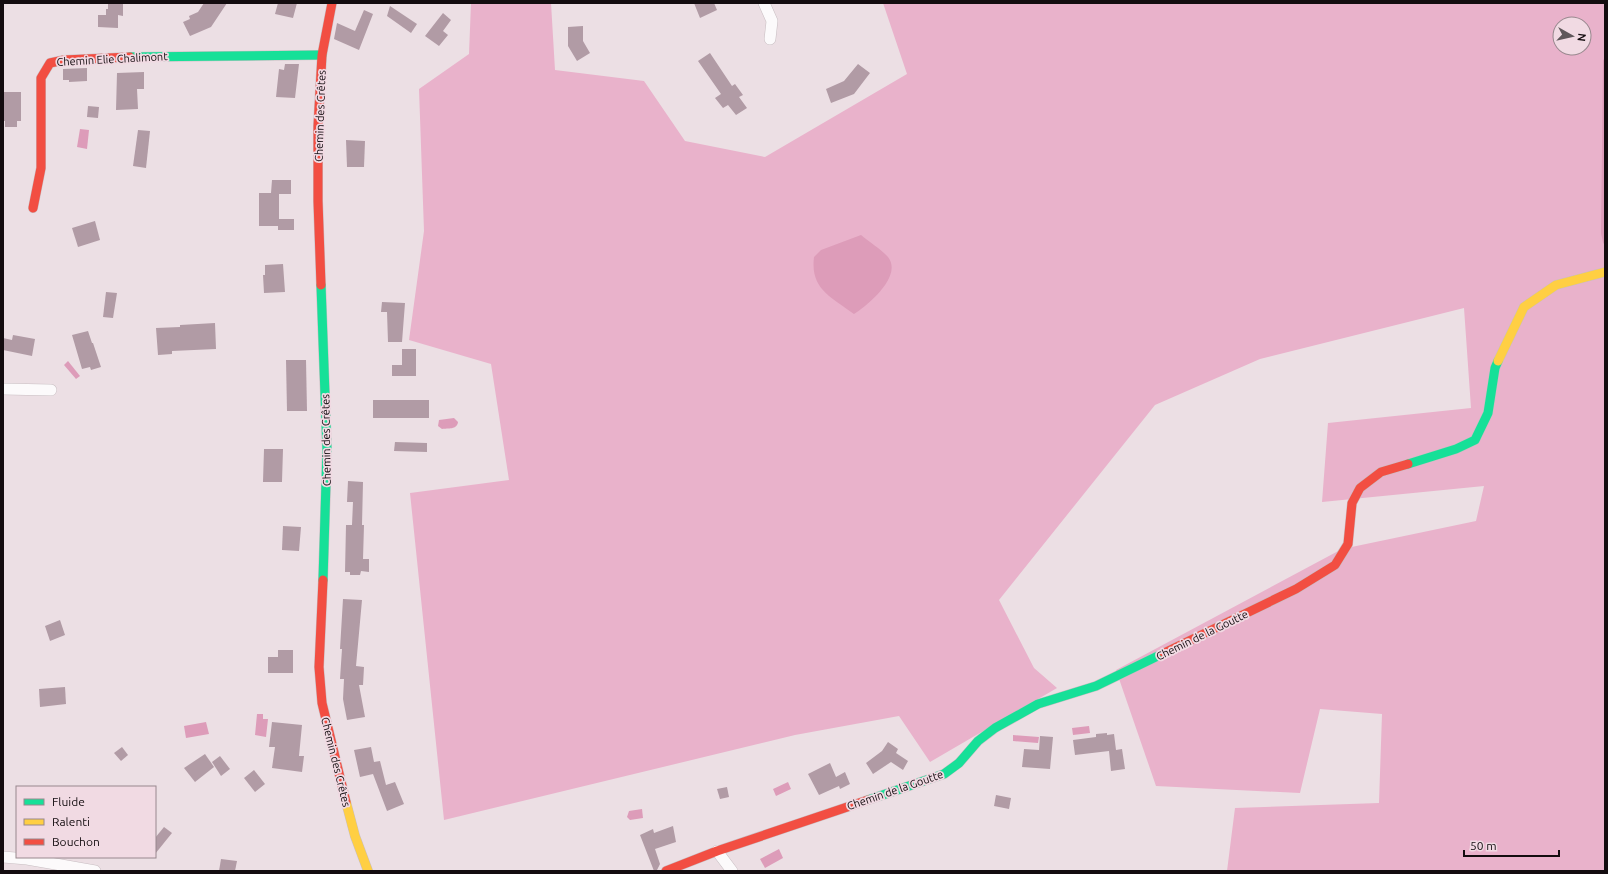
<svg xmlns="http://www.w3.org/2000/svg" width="1608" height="874" font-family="Ubuntu,sans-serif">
<rect width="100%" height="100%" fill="#ecdfe4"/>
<path fill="#e9b2cb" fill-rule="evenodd" d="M471,3H551L555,70L644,81L685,141L765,157L907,74L883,3H1605V871H1227L1235,808L1379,803L1382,714L1320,709L1300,793L1156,786L1116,670L1342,549L1476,521L1484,486L1322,502L1328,423L1471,408L1464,308L1260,359L1155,405L999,600L1034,668L1057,688L930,762L899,716L795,735L444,820L410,493L509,480L491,364L409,340L424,231L419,89L469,54ZM1560,24H1584V48H1560Z"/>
<g fill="#dd9cb9">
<path d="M80,129L89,130L87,149L77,147Z"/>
<path d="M861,235C869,242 881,249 888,257C903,276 868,305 854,314C831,297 810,289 814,257L821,250Z"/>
<path d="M68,361L80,376L76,379L64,365Z"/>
<path d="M454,418L458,422C457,430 448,428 442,429L438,426L439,420Z"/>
<path d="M257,714H263V719H268L266,737L255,735Z"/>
<path d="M206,722L209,734L186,738L184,726Z"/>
<path d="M1089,726L1090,733L1073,735L1072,728Z"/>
<path d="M1013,735L1039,737L1038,743L1013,741Z"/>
<path d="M788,782L791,789L776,796L773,789Z"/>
<path d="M642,809L643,818L630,820L627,817L629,811Z"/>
<path d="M779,849L783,858L765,868L760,859Z"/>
</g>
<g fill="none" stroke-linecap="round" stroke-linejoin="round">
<path stroke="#dd9cb9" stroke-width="4" d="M1605,61L1603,233L1605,242"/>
</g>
<g fill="#b19ba5">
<path d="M108,3H123V16L118,15V28L98,27V15H106V9H108Z"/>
<path d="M204,3H227L211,27L190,36L183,22L190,19L189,16L198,12Z"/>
<path d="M278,3H297L293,18L275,14Z"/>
<path d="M694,3H714L717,10L700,18Z"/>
<path d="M390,6L417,24L411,33L387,16Z"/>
<path d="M364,10L373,14L359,50L334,39L337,23L355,31Z"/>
<path d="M443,13L451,20L443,31L448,35L439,46L425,36Z"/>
<path d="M583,26V41L590,53L577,61L568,46V27Z"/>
<path d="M710,53L732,86L735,84L743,95L739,97L747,108L736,115L728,105L723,108L715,98L721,94L698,61Z"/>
<path d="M285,64H299L295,98L276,97L279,69L284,70Z"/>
<path d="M858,64L870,73L854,94L831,103L826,89L844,81Z"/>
<path d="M87,68V81L69,82V80H63V69Z"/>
<path d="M144,72V89H137L138,109L116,110L117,73Z"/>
<path d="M3,92H21V121H17V127H5V121H3Z"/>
<path d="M88,106L99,107L98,118L87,117Z"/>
<path d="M138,130L150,131L146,168L133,166Z"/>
<path d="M346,140L365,141L364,167H347Z"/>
<path d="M272,180H291V194H279V223V219H294V230H278V226H259V193H271Z"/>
<path d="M95,221L100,240L78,247L72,228Z"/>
<path d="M283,264L285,292L264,293L263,275H265V265Z"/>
<path d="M106,292L117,293L113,318L103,317Z"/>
<path d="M382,302L405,303L402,342H388L387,312H381Z"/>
<path d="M215,323L216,349L172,351V354L158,355L156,328L180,327V325Z"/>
<path d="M88,331L92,343H93L101,367L91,370L90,367L82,369L72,335Z"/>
<path d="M13,335L35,339L32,356L3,350V338L12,340Z"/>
<path d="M402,349H416V376H392V365H402Z"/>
<path d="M286,360H306L307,411H287Z"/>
<rect x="373" y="400" width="56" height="18"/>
<path d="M395,442L427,443V452L394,451Z"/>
<path d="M264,449H283L282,482H263Z"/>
<path d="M348,481L363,482L362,525H364L363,559H369V572L361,571L360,575H350V572H345L346,525H352L353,502H347Z"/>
<path d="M283,526L301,527L299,551L282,550Z"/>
<path d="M343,599L362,600L356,666L364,667L363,685H359L365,717L347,720L343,699L344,679H340L342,649H340Z"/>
<path d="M60,620L65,635L50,641L45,626Z"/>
<path d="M278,650H293V673H268V657H278Z"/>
<path d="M65,687L66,704L40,707L39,689Z"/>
<path d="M272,722L302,725L299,756H304L302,772L272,768L275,747H269Z"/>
<path d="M1107,733V735L1114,734L1116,750L1122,749L1125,769L1111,771L1109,751L1075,755L1073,740L1096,737V734Z"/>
<path d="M1040,736L1053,737L1050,769L1022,767L1024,749L1039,750Z"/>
<path d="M888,742L898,749L896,753L908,761L903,770L891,762L873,774L866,763L882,751Z"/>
<path d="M122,747L128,755L121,761L114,753Z"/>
<path d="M371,747L374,762L380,761L386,785L395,782L404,804L387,811L373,774L360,777L354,750Z"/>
<path d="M205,754L214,767L195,782L184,768Z"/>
<path d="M220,756L230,769L221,776L212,762Z"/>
<path d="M830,763L836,777L845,772L850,784L840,789L839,786L819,795L808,774Z"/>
<path d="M254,770L265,784L255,792L244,778Z"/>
<path d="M727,787L729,797L720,799L717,789Z"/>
<path d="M996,795L1011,798L1009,809L994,806Z"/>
<path d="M673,826L676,842L655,849L660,864L657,870L654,871L640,835L653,829L654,833Z"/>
<path d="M164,827L172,833L155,854V838Z"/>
<path d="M221,859L237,861L235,871H219Z"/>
</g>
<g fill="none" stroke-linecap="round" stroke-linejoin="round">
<g stroke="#c8bec2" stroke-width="12">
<g id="street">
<path d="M764,3L772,21L770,39"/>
<path d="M3,389L51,390"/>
<path d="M717,851L732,871"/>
<path d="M3,857L27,859L95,871"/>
</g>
</g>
<g stroke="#c8bec2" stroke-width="10">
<g id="fast">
<path d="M130,57L322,55"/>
<path d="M321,285L327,450L323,580"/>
<path d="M1408,464L1456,449L1475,440L1488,413L1495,368L1498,361"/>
<path d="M868,800L944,774L959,763L978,741L995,728L1038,704L1096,686L1164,653"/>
</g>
</g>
<g stroke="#c8bec2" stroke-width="10">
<g id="slow">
<path d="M1498,361L1524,307L1556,285L1605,272"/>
<path d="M346,802L355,836L368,871"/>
</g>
</g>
<g stroke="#c8bec2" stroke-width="10">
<g id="jam">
<path d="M33,208L41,168V78L50,63L64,60L130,57"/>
<path d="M321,285L318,201V126L322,55L332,3"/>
<path d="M323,580L319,667L322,703L346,802"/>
<path d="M1164,653L1296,589L1335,565L1348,544L1352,503L1360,488L1381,472L1408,464"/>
<path d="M666,871L717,851L868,800"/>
</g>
</g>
<use href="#street" stroke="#fcfafb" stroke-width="11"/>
<use href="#fast" stroke="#16e098" stroke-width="9"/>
<use href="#slow" stroke="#ffcf43" stroke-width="9"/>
<use href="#jam" stroke="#f24e42" stroke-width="9"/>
</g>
<g text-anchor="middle" stroke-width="3.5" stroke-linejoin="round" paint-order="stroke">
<g font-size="11" fill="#130c0f" stroke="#f1dae3">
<text transform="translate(112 59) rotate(-3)" y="4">Chemin Elie Chalimont</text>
<text transform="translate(320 116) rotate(-88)" y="4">Chemin des Crêtes</text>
<text transform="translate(326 440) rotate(-91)" y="4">Chemin des Crêtes</text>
<text transform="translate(1202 635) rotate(-26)" y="4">Chemin de la Goutte</text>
<text transform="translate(336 762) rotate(76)" y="4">Chemin des Crêtes</text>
<text transform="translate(895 790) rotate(-19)" y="4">Chemin de la Goutte</text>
</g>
</g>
<rect width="1608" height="874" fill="none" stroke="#130c0f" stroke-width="8"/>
<rect x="16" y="786" width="140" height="72" fill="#f1dae3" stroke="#98888e"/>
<rect x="24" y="799" width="20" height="6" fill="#16e098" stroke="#98888e"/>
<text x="52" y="806" font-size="12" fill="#130c0f">Fluide</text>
<rect x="24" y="819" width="20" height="6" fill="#ffcf43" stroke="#98888e"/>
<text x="52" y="826" font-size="12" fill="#130c0f">Ralenti</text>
<rect x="24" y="839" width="20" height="6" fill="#f24e42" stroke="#98888e"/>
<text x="52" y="846" font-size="12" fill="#130c0f">Bouchon</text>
<g transform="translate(1572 36) rotate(98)"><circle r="19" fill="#f1dae3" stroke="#98888e"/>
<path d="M0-3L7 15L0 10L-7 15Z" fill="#5f565a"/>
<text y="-6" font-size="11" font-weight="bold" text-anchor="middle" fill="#130c0f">N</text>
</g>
<path d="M1464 850v6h95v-6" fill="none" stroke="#130c0f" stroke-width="2"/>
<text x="1470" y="850" font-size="12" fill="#130c0f" stroke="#f1dae3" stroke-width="3" paint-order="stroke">50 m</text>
</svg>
